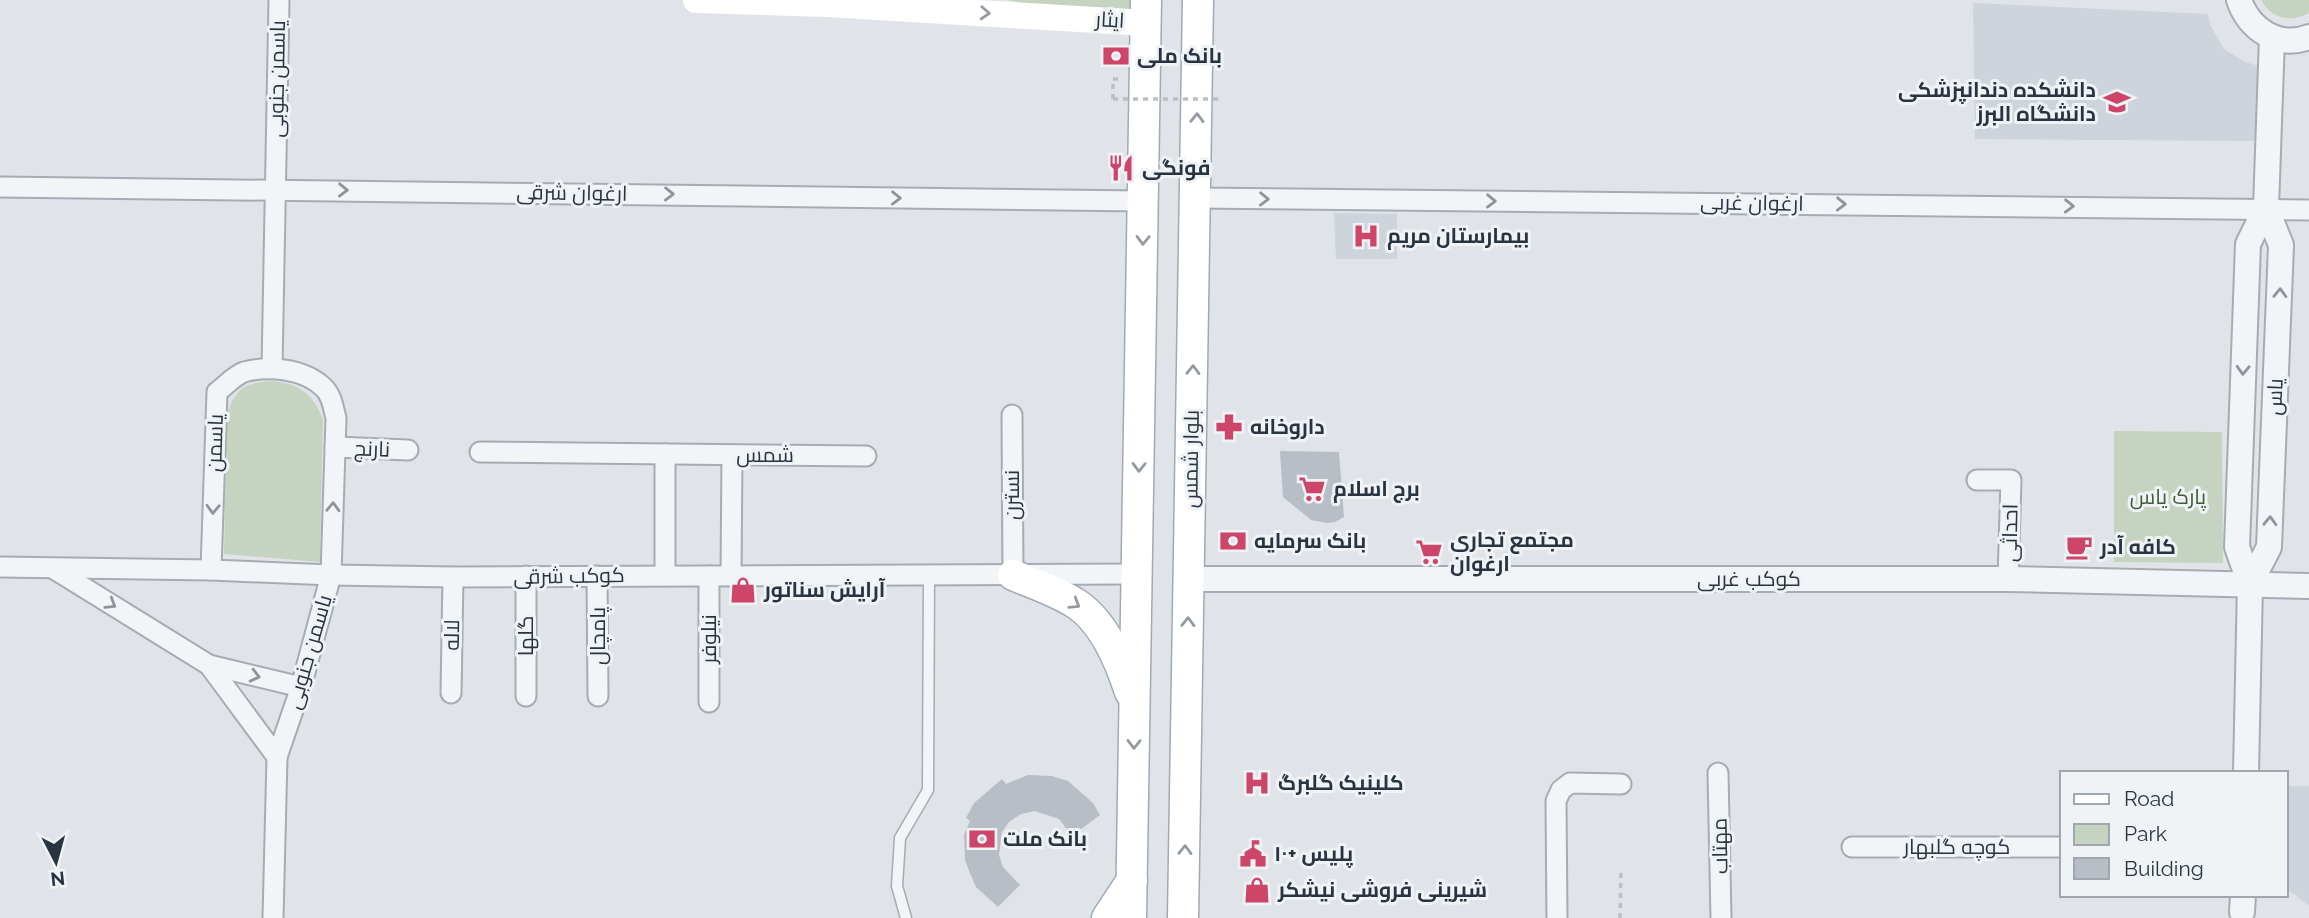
<svg xmlns="http://www.w3.org/2000/svg" width="2309" height="918" font-family="Raleway,Cairo,sans-serif">
<rect width="100%" height="100%" fill="#e0e4e9"/>
<g fill="#ced4db">
<path d="M1973,3L2208,14L2210,25L2224,49L2245,62L2259,66L2258,141L1975,139Z"/>
<path d="M1334,213L1397,214V259H1336Z"/>
<path d="M2286,786H2309V906L2286,888Z"/>
</g>
<g fill="#c7d3c1">
<path d="M1008,0H1131V16L1042,7Z"/>
<path d="M2261,0H2309V13C2291,23 2271,19 2261,0Z"/>
<path d="M270,381C299,384 311,391 323,419L320,562L224,554L227,413C237,388 243,384 270,381Z"/>
<path d="M2114,431L2222,432L2223,563L2114,562Z"/>
</g>
<g fill="#b7bec5">
<path d="M1280,451L1339,452L1344,517L1335,522L1327,523L1311,520L1283,497Z"/>
<path d="M1028,775L1052,776L1068,781L1093,803L1100,815L1072,836L1059,819L1035,811L1021,814L1009,822L1002,832L999,855L1003,867L1020,885L998,907L976,887L970,873L965,860L964,835L970,821L966,818L974,803L1002,779L1006,784Z"/>
</g>
<g fill="none" stroke-linecap="round" stroke-linejoin="round">
<g stroke="#a5acb3" stroke-width="13">
<path id="service" d="M906,918L897,886L900,838L928,790L929,575"/>
</g>
<g stroke="#a5acb3" stroke-width="23">
<g id="minor">
<path d="M0,187L1143,201"/>
<path d="M1195,198L2309,210"/>
<path d="M272,368L279,0"/>
<path d="M1012,415L1013,575"/>
<path d="M335,447L408,450"/>
<path d="M480,452L866,456"/>
<path d="M665,454V574"/>
<path d="M1977,480H2011L2008,579"/>
<path d="M0,567L211,570L331,575L453,577L1137,574"/>
<path d="M54,569L209,665L277,757"/>
<path d="M211,570L217,392C225,386 235,375 244,372C269,365 304,369 323,387C332,395 333,407 336,418L331,575L301,687L277,757L273,918"/>
<path d="M731,575L732,455"/>
<path d="M597,576L598,696"/>
<path d="M709,576V702"/>
<path d="M209,665L301,687"/>
<path d="M451,693L453,577"/>
<path d="M526,696V576"/>
<path d="M1718,773L1721,918"/>
<path d="M1852,847H2062"/>
<path d="M1557,918L1556,801L1561,790L1570,783L1621,784"/>
</g>
</g>
<g stroke="#a5acb3" stroke-width="28">
<g id="tertiary">
<path d="M2239,0C2249,29 2278,49 2309,37"/>
<path d="M1189,579H2008L2309,586"/>
<path d="M2250,584L2269,547L2281,245L2266,208"/>
<path d="M2246,773L2250,584L2237,547L2248,244L2266,208L2272,37"/>
<path d="M2242,912L2243,895"/>
</g>
</g>
<g stroke="#9faab4" stroke-width="33">
<g id="primary">
<path d="M1013,575C1034,584 1059,592 1078,605C1105,624 1120,661 1130,692"/>
<path d="M1107,918L1132,880"/>
<path d="M1131,918L1146,0"/>
<path d="M1183,918L1198,0"/>
</g>
</g>
<g stroke="#babfc4" stroke-width="3.5" stroke-dasharray="5 5" stroke-linecap="butt">
<path d="M1113,99V79H1122"/>
<path d="M1620,918L1621,870"/>
</g>
<use href="#service" stroke="#f2f5f7" stroke-width="10"/>
<use href="#minor" stroke="#f2f5f7" stroke-width="19"/>
<use href="#tertiary" stroke="#f2f5f7" stroke-width="24"/>
<path stroke="#fff" stroke-width="26" d="M696,0L828,4L1146,23"/>
<use href="#primary" stroke="#fff" stroke-width="30"/>
<path stroke="#babfc4" stroke-width="3.5" stroke-dasharray="5 5" stroke-linecap="butt" d="M1113,99H1218"/>
</g>
<defs><path id="oneway-chevron" d="M-2-3.5L2.5 0L-2 3.5" fill="none" stroke-width="1.6" stroke-linecap="round" stroke-linejoin="round" transform="scale(1.75)"/></defs>
<g stroke="#949aa0">
<use href="#oneway-chevron" transform="translate(985 13) rotate(3)"/>
<use href="#oneway-chevron" transform="translate(1197 118) rotate(-89)"/>
<use href="#oneway-chevron" transform="translate(1143 240) rotate(91)"/>
<use href="#oneway-chevron" transform="translate(1193 370) rotate(-89)"/>
<use href="#oneway-chevron" transform="translate(1139 467) rotate(91)"/>
<use href="#oneway-chevron" transform="translate(1075 604) rotate(32)"/>
<use href="#oneway-chevron" transform="translate(1188 622) rotate(-89)"/>
<use href="#oneway-chevron" transform="translate(1134 744) rotate(91)"/>
<use href="#oneway-chevron" transform="translate(1185 850) rotate(-89)"/>
</g>
<g stroke="#8e949c">
<use href="#oneway-chevron" transform="translate(343 190) rotate(1)"/>
<use href="#oneway-chevron" transform="translate(669 194) rotate(1)"/>
<use href="#oneway-chevron" transform="translate(896 198) rotate(1)"/>
<use href="#oneway-chevron" transform="translate(1264 199) rotate(1)"/>
<use href="#oneway-chevron" transform="translate(1491 201) rotate(1)"/>
<use href="#oneway-chevron" transform="translate(1841 204) rotate(1)"/>
<use href="#oneway-chevron" transform="translate(2069 206) rotate(1)"/>
<use href="#oneway-chevron" transform="translate(2280 293) rotate(-88)"/>
<use href="#oneway-chevron" transform="translate(2243 370) rotate(92)"/>
<use href="#oneway-chevron" transform="translate(333 507) rotate(-88)"/>
<use href="#oneway-chevron" transform="translate(213 509) rotate(92)"/>
<use href="#oneway-chevron" transform="translate(2270 521) rotate(-88)"/>
<use href="#oneway-chevron" transform="translate(111 604) rotate(32)"/>
<use href="#oneway-chevron" transform="translate(255 676) rotate(14)"/>
</g>
<defs>
<g id="bank-bare" transform="scale(2.1)"><path d="M-6-4H6V4H-6ZM0-2.3a2.3 2.3 0 1 0 0 4.6a2.3 2.3 0 1 0 0-4.6Z" fill="#cd4569" stroke="#eff3f6" stroke-width="2.5" paint-order="stroke"/></g>
<g id="university-bare" transform="scale(2.1)"><path d="M0-5L7-2L0 1L-7-2ZM-4 1L0 2.5L4 1V4Q0 6-4 4Z" fill="#cd4569" stroke="#eff3f6" stroke-width="2.5" paint-order="stroke"/></g>
<g id="restaurant-bare" transform="scale(2.1)"><path d="M-5-6h1v4h1v-4h1v4h1v-4h1v5L-1.5 .5V6h-2V.5L-5-1ZM5-6V6H3V1.5H1.5Q1.5-4 5-6Z" fill="#cd4569" stroke="#eff3f6" stroke-width="2.5" paint-order="stroke"/></g>
<g id="hospital-bare" transform="scale(2.1)"><path d="M-5-5h3v3.5h4V-5h3V5h-3V1.5h-4V5h-3Z" fill="#cd4569" stroke="#eff3f6" stroke-width="2.5" paint-order="stroke"/></g>
<g id="pharmacy-bare" transform="scale(2.1)"><path d="M-2-6h4v4h4v4h-4v4h-4v-4h-4v-4h4Z" fill="#cd4569" stroke="#eff3f6" stroke-width="2.5" paint-order="stroke"/></g>
<g id="supermarket-bare" transform="scale(2.1)"><path d="M-6-5.5h2.5l.6 2H6L4.5 2H-2.5L-4.4-4H-6ZM-1.5 3.2a1.3 1.3 0 1 0 .1 0ZM3 3.2a1.3 1.3 0 1 0 .1 0Z" fill="#cd4569" stroke="#eff3f6" stroke-width="2.5" paint-order="stroke"/></g>
<g id="cafe-bare" transform="scale(2.1)"><path d="M-5.5-4.5H6V0H3Q3 3.5 0 3.5H-2.5Q-5.5 3.5-5.5 0ZM3-3.2v2h1.7v-2ZM-6 4.5H4V6H-6Z" fill="#cd4569" stroke="#eff3f6" stroke-width="2.5" paint-order="stroke"/></g>
<g id="shop-bare" transform="scale(2.1)"><path d="M-5-2.5h2.3a2.7 3.5 0 0 1 5.4 0H5L5.5 6h-11ZM-1.5-2.5h3a1.5 2.3 0 0 0-3 0Z" fill="#cd4569" stroke="#eff3f6" stroke-width="2.5" paint-order="stroke"/></g>
<g id="civic-bare" transform="scale(2.1)"><path d="M-.6-6.5H3V-4.5H.6V-3L4-1V1h2V6H-6V1h2V-1L-.6-3ZM-1.2 2.5V6h2.4V2.5Z" fill="#cd4569" stroke="#eff3f6" stroke-width="2.5" paint-order="stroke"/></g>
</defs>
<g fill-rule="evenodd">
<use href="#bank-bare" x="1116" y="56"/>
<use href="#university-bare" x="2117" y="102"/>
<use href="#restaurant-bare" x="1121" y="168"/>
<use href="#hospital-bare" x="1366" y="236"/>
<use href="#pharmacy-bare" x="1229" y="427"/>
<use href="#supermarket-bare" x="1312" y="489"/>
<use href="#bank-bare" x="1233" y="541"/>
<use href="#cafe-bare" x="2079" y="547"/>
<use href="#supermarket-bare" x="1429" y="552"/>
<use href="#shop-bare" x="743" y="590"/>
<use href="#hospital-bare" x="1257" y="783"/>
<use href="#bank-bare" x="982" y="839"/>
<use href="#civic-bare" x="1253" y="854"/>
<use href="#shop-bare" x="1257" y="890"/>
</g>
<g text-anchor="middle" stroke-width="6" stroke-linejoin="round" paint-order="stroke">
<g font-size="21" fill="#293440" stroke="#eff3f6">
<text transform="translate(1110 20) rotate(3)" y="7">ایثار</text>
<text transform="translate(277 79) rotate(-89)" y="7">یاسمن جنوبی</text>
<text transform="translate(572 193) rotate(1)" y="7">ارغوان شرقی</text>
<text transform="translate(1752 203) rotate(1)" y="7">ارغوان غربی</text>
<text transform="translate(2275 397) rotate(-88)" y="7">یاس</text>
<text transform="translate(215 443) rotate(-88)" y="7">یاسمن</text>
<text transform="translate(372 449) rotate(2)" y="7">نارنج</text>
<text x="765" y="462">شمس</text>
<text transform="translate(1191 459) rotate(-89)" y="7">بلوار شمس</text>
<text transform="translate(1012 495) rotate(-90)" y="7">نسترن</text>
<text transform="translate(2010 533) rotate(-89)" y="7">احداثی</text>
<text transform="translate(569 576) rotate(-1)" y="7">کوکب شرقی</text>
<text x="1749" y="586">کوکب غربی</text>
<text transform="translate(452 635) rotate(-89)" y="7">لاله</text>
<text transform="translate(526 636) rotate(-90)" y="7">گلها</text>
<text transform="translate(598 636) rotate(-90)" y="7">پامچال</text>
<text transform="translate(709 639) rotate(-90)" y="7">نیلوفر</text>
<text transform="translate(309 652) rotate(-74)" y="7">یاسمن جنوبی</text>
<text transform="translate(1720 846) rotate(-91)" y="7">مهتاب</text>
<text x="1957" y="854">کوچه گلبهار</text>
</g>
<g font-size="21" font-weight="bold" fill="#293440" stroke="#eff3f6" text-anchor="start">
<text x="1137" y="63">بانک ملی</text>
<text x="2096" y="97" text-anchor="end">دانشکده دندانپزشکی<tspan x="2096" dy="24">دانشگاه البرز</tspan></text>
<text x="1142" y="175">فونگی</text>
<text x="1387" y="243">بیمارستان مریم</text>
<text x="1250" y="434">داروخانه</text>
<text x="1333" y="496">برج اسلام</text>
<text x="1450" y="547">مجتمع تجاری<tspan x="1450" dy="24">ارغوان</tspan></text>
<text x="1254" y="548">بانک سرمایه</text>
<text x="2100" y="554">کافه آدر</text>
<text x="764" y="597">آرایش سناتور</text>
<text x="1278" y="790">کلینیک گلبرگ</text>
<text x="1003" y="846">بانک ملت</text>
<text x="1274" y="861">پلیس +۱۰</text>
<text x="1278" y="897">شیرینی فروشی نیشکر</text>
</g>
<g font-size="21" fill="#415c36" stroke="#eff3f6">
<text x="2168" y="504">پارک یاس</text>
</g>
</g>
<rect x="2060" y="771" width="228" height="126" fill="#eff3f6" stroke="#a0a7ad" stroke-width="2"/>
<rect x="2074" y="794" width="35" height="10" fill="#ffffff" stroke="#a0a7ad" stroke-width="2"/>
<text x="2124" y="806" font-size="21" fill="#293440">Road</text>
<rect x="2074" y="824" width="35" height="21" fill="#c7d3c1" stroke="#a0a7ad" stroke-width="2"/>
<text x="2124" y="841" font-size="21" fill="#293440">Park</text>
<rect x="2074" y="858" width="35" height="21" fill="#b7bec5" stroke="#a0a7ad" stroke-width="2"/>
<text x="2124" y="876" font-size="21" fill="#293440">Building</text>
<g transform="translate(56 862) rotate(174)" stroke="#eff3f6" stroke-width="5" paint-order="stroke">
<path d="M0-5L12 26L0 18L-12 26Z" fill="#293440"/>
<text y="-10" font-size="19" font-weight="bold" text-anchor="middle" fill="#293440">N</text>
</g>
</svg>
